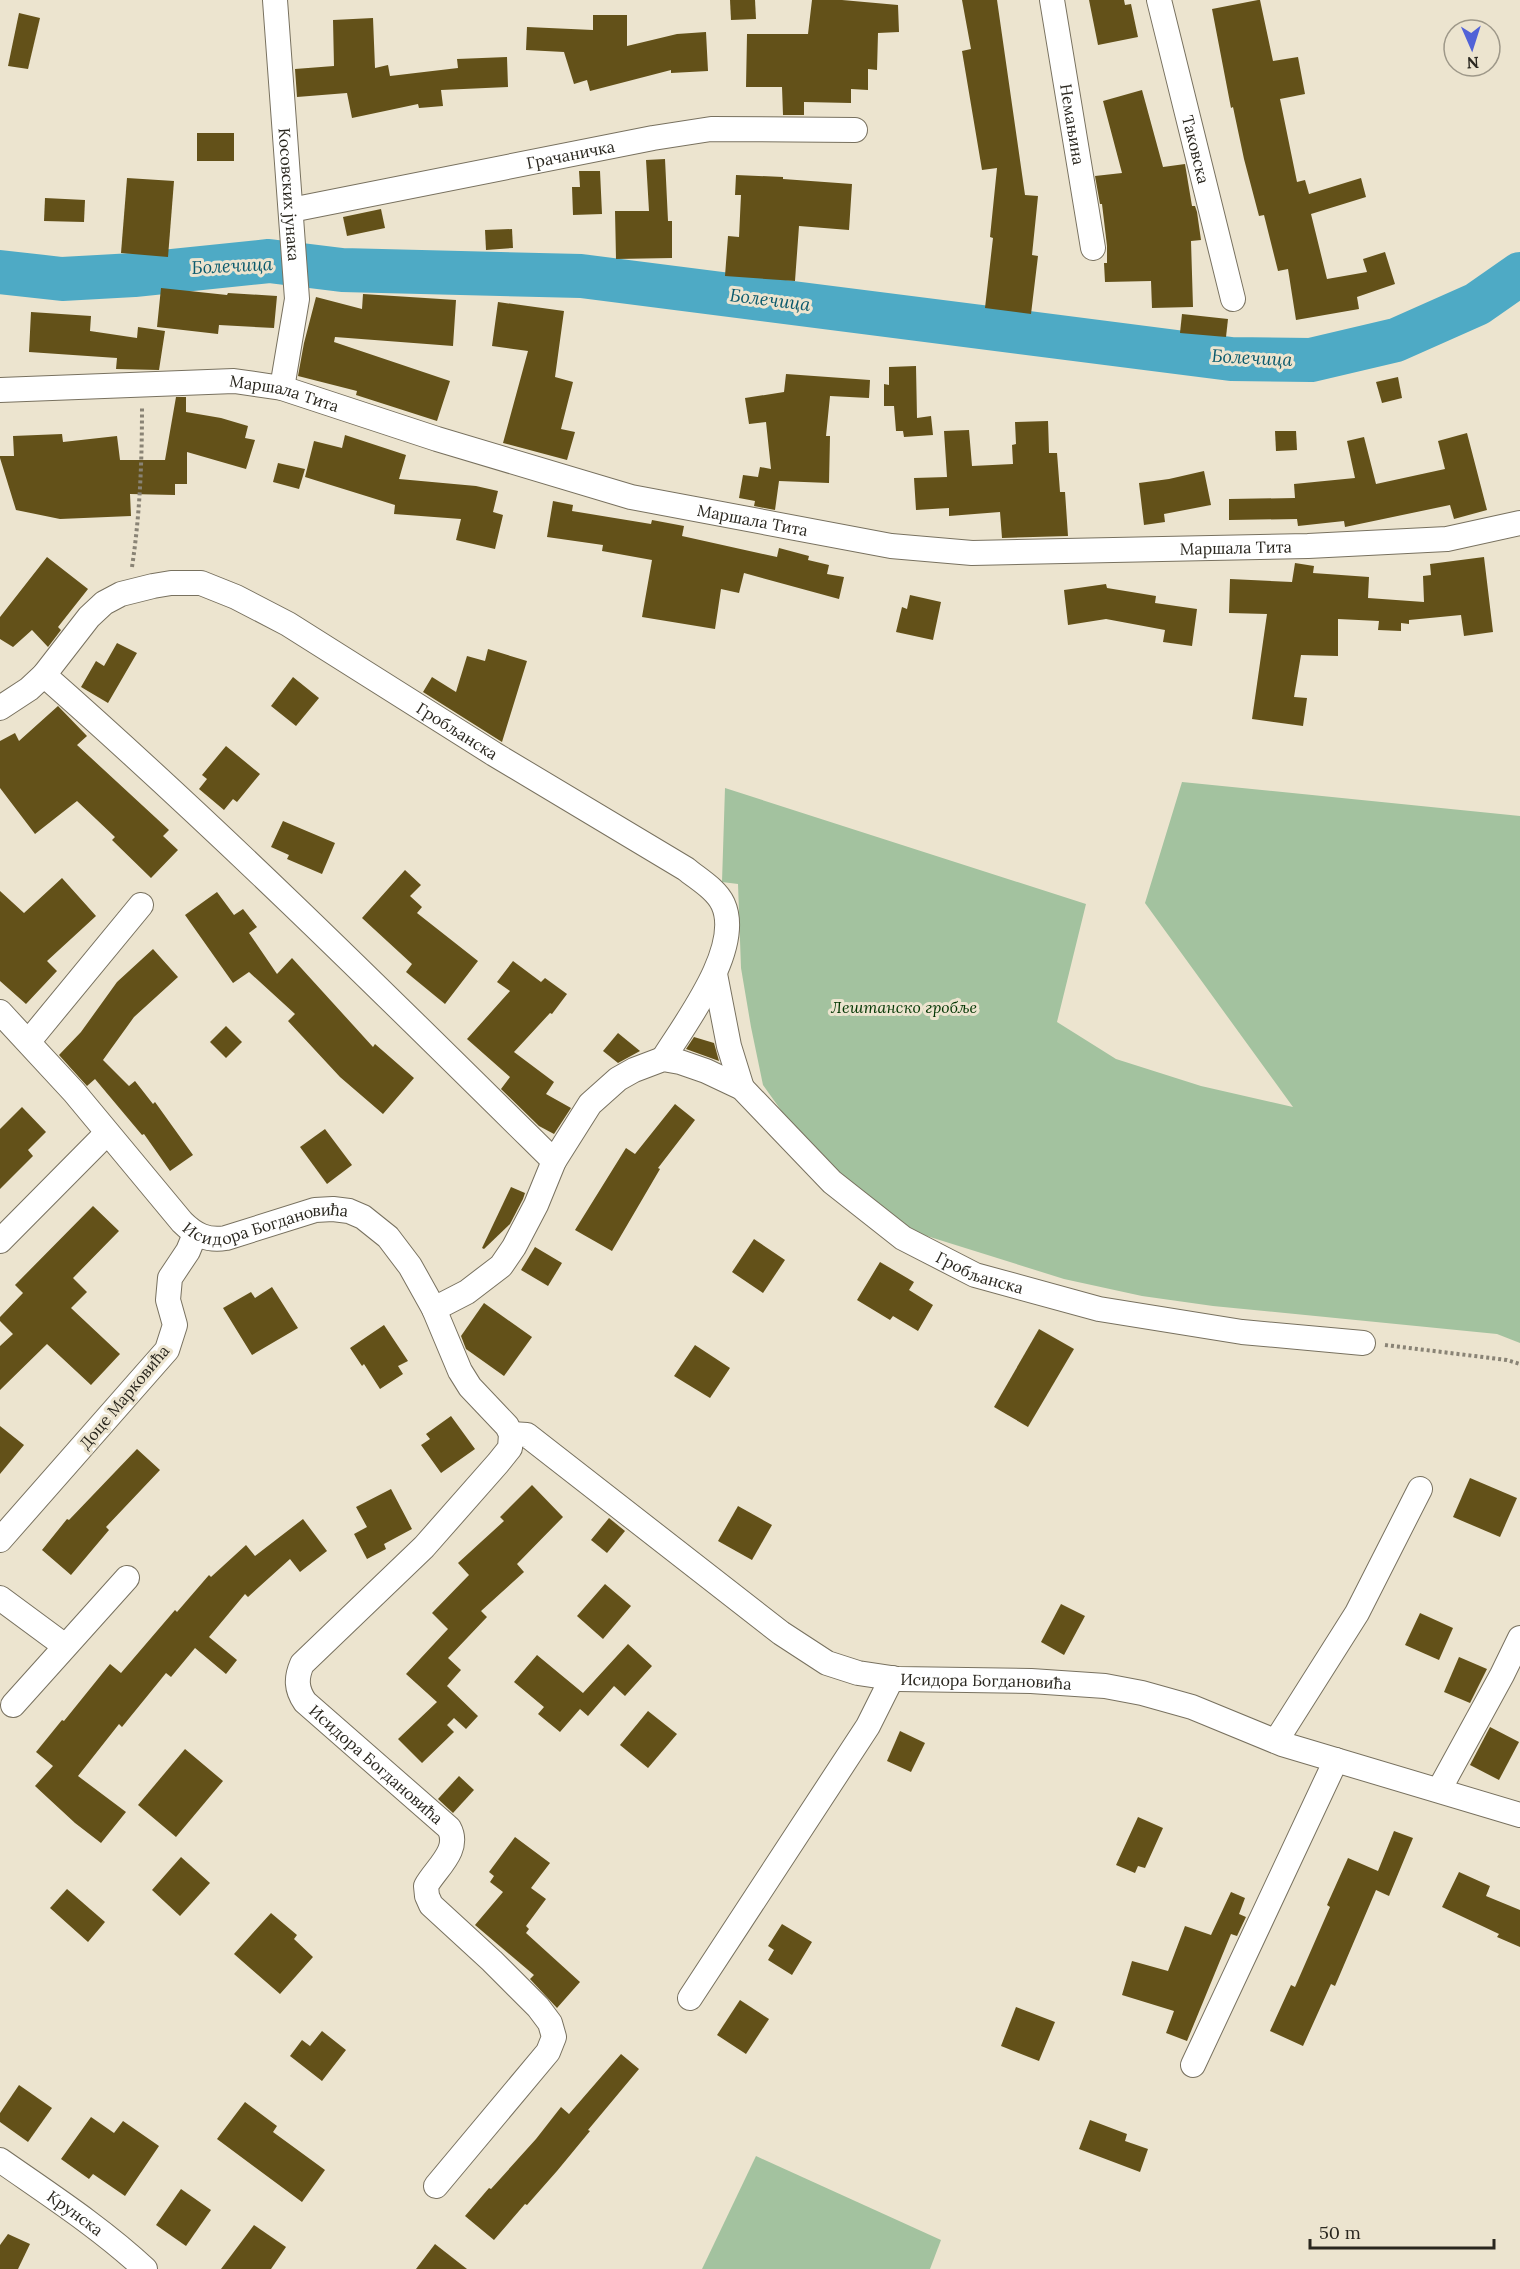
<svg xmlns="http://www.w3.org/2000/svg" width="1520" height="2269" font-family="Lora,serif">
<rect width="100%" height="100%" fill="#ece4cf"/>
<g fill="#a3c29f">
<path d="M1182,782L1520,816V1343L1497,1334L1213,1306L1142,1296L1064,1279L914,1232L874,1208L798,1134L763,1085L751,1027L741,968L738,884L722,882L725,788L1086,904L1057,1022L1116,1059L1201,1086L1293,1107L1145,903Z"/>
<path d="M756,2156L941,2240L930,2269H702Z"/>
</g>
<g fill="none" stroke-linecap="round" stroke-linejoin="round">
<path stroke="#4eaac5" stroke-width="44" d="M0,272L62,279L134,275L269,261L342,270L581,276L1231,359L1311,360L1396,340L1477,304L1520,274"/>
</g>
<g fill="#635119">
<path d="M730,0H755L756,19L731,20Z"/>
<path d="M812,0H842L898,5L899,32L878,33L877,70L868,69V90L851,89V103L804,102V115H783L782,87H746L747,34H808Z"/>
<path d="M962,0H997L1025,195L1038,196L1032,255L1038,256L1031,314L985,308L993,238L990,237L997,168L982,170L962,51L971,49Z"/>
<path d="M1089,0H1124L1125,5L1131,4L1138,37L1098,45Z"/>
<path d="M1258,0H1260L1273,61L1298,57L1305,94L1280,99L1297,182L1305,180L1309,194L1361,178L1366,197L1311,214L1327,279L1367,272L1363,259L1385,252L1395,284L1357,297L1359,309L1296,320L1288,269L1278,271L1264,215L1259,216L1244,159L1233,107L1231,108L1212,9Z"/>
<path d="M19,13L40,18L28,69L8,66Z"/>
<path d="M593,15H627V46L677,34L706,32L708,71L671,73V70L590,91L587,80L574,84L564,52L526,50L527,27L593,30Z"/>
<path d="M373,18L375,68L388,65L390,76L458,68L457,59L507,57L508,87L441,90L443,106L419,108L418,104L352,118L347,93L297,97L295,69L334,66L333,20Z"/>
<path d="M1142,90L1163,167L1185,164L1192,206H1195L1197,212L1201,240L1191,241L1193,307L1152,308L1151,281L1105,282L1104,263H1107V246L1102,204H1100L1095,176L1122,173L1103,101Z"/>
<rect x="197" y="133" width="37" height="28"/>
<path d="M665,159L668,221H672V258L616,259L615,211H649L646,160Z"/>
<path d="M579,171H600L602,214L573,215L572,187H580Z"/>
<path d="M736,175L783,177V179L852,184L849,230L799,226L795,281L725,276L728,236L739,237L741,195H735Z"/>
<path d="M127,178L174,181L168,257L121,253Z"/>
<path d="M45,198L85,200L84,222L44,221Z"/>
<path d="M381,209L385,228L347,236L343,217Z"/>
<path d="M512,229L513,248L486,250L485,230Z"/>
<path d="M161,288L227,295L228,293L277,296L274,328L219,325L218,334L157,327Z"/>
<path d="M363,294L456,300L453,346L335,337L334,342L450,381L437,421L356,395L357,391L298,376L304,343L316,297L362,309Z"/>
<path d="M498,302L564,311L555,377L573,382L561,429L575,432L567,460L503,443L528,351L492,346Z"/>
<path d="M31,312L91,316L90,331L137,338L138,327L165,331L159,370L116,369L117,358L29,352Z"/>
<path d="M1182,314L1228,319L1226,337L1180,333Z"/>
<path d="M916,366L917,418L931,416L933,435L904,437L903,431H896L894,406H884V384L889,385V367Z"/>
<path d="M786,374L870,380L869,398L830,396L826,436H830L829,483L779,481L775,510L754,506L755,501L739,498L743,475L758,477L760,467L771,469L766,422L749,424L745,398L784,392Z"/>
<path d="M1398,377L1402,398L1382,403L1376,382Z"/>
<path d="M176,397H186V412L221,418L248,426L245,438L255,440L246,469L187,452V484H175V495L130,494L131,516L60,519L16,510L0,458V456H14L13,436L62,434L63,442L117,436L120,460H165Z"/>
<path d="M1048,421L1049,453H1057L1060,492H1065L1068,536L1002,538L1000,512L949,516V508L916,510L914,478L947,477L944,431L969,430L972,466L1013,464L1012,445L1016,444L1015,422Z"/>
<path d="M1275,431H1296L1297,450L1276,451Z"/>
<path d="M1467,433L1487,510L1454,519L1450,505L1345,527L1344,521L1298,526L1297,519L1229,520V499L1295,498L1294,484L1355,478L1347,441L1364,437L1376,484L1445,469L1438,441Z"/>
<path d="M345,435L406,455L399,479L476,486L498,491L493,512L503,515L495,549L456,540L461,519L394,514L395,505L305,477L314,441L342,448Z"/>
<path d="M278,463L305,469L299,489L273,482Z"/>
<path d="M1204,471L1211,505L1164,514L1165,522L1144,525L1139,483L1169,479Z"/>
<path d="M553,501L573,505L572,511L651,524L652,520L684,526L682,536L777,557L779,548L809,556L808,560L829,565L827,574L844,577L839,599L744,573L739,593L721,589L715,629L642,617L652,560L602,551L603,545L547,537Z"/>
<path d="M47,557L88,589L58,627L61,630L48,647L32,630L13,647L0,639V617Z"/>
<path d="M1484,557L1493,632L1464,636L1461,615L1409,620V624L1401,623V631L1378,630L1379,621L1338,619V656L1301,655L1294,697L1307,698L1303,726L1252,719L1267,614L1229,613L1230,579L1292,582L1295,563L1314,566L1313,573L1369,577L1368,598L1424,602L1423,576L1431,575L1430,564Z"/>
<path d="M1106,584L1107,588L1156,596L1155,603L1197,609L1192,646L1163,642L1165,630L1106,619L1068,625L1064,590Z"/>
<path d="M910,595L941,602L933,640L896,632L902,607L907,609Z"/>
<path d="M117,643L137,653L108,703L81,687L96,661L104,666Z"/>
<path d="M488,649L527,661L502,742L423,692L432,677L456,692L467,656L485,661Z"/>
<path d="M293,677L319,698L296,726L271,706Z"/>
<path d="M58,706L87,736L77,745L169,830L163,836L178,850L151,878L112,840L115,837L77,801L35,834L0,788V741L15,733L19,741Z"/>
<path d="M226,746L260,774L237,802L233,799L224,810L199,789L207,779L202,775Z"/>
<path d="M283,821L335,843L322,874L287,859L289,855L271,847Z"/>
<path d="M405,870L421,885L410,896L422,907L417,913L478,961L445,1004L406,972L412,964L362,918Z"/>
<path d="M62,878L96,916L47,961L57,971L26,1004L0,981V891L24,913Z"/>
<path d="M217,892L234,915L243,909L257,927L249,933L277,974L292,958L373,1047L375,1044L414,1078L383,1114L340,1077L288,1021L295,1014L249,972L233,983L185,915Z"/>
<path d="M153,949L178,977L134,1017L103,1060L129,1086L135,1081L153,1104L155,1102L193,1155L170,1171L144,1134L142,1135L95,1079L87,1086L59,1055L81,1032L117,982Z"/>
<path d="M513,961L541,982L545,978L567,994L552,1014L550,1013L514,1052L554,1082L546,1094L571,1108L554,1134L539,1126L501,1089L510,1077L467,1039L510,991L497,982Z"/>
<path d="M226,1026L242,1042L226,1058L210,1042Z"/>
<path d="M618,1033L640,1051L618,1063L603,1051Z"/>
<path d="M694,1037L714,1043L719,1061L686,1049Z"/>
<path d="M675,1104L695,1120L658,1168L660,1169L612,1251L575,1230L626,1148L635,1154Z"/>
<path d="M22,1107L46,1132L28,1150L33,1156L0,1189V1129Z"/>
<path d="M325,1129L352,1165L327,1184L300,1147Z"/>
<path d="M511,1187L525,1193L523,1199L510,1224L484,1249L482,1248Z"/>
<path d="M93,1206L119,1231L73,1278L87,1292L71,1308L120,1354L91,1385L47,1344L0,1390V1346L13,1334L0,1321V1317L23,1293L15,1285Z"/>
<path d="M754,1239L785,1260L763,1293L732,1272Z"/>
<path d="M535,1247L562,1263L548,1286L521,1270Z"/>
<path d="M880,1262L914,1282L909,1290L933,1305L918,1331L893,1316L890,1320L857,1300Z"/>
<path d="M272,1287L298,1328L252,1355L223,1308L251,1292L255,1298Z"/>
<path d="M484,1303L532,1337L504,1376L466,1349L461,1336Z"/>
<path d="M384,1325L408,1361L398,1366L403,1374L380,1389L364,1364L362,1366L350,1348Z"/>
<path d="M1039,1329L1074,1349L1028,1427L994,1407Z"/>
<path d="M695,1345L730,1368L710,1398L674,1376Z"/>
<path d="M451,1416L475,1449L441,1473L421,1445L430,1439L426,1434Z"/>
<path d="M0,1426L24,1445L0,1474Z"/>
<path d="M137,1449L160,1470L106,1527L109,1530L71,1575L42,1550L67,1519L69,1520Z"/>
<path d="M1470,1478L1517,1498L1500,1537L1453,1517Z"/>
<path d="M532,1485L563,1517L517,1564L524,1572L481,1611L487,1617L448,1658L461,1670L447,1686L478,1716L466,1729L454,1718L447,1725L454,1732L422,1763L398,1739L437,1702L406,1674L448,1629L432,1613L469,1575L458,1563L504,1521L500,1517Z"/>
<path d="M391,1489L412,1529L384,1544L386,1549L367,1559L354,1534L367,1527L356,1507Z"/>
<path d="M738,1506L772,1525L752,1560L718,1541Z"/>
<path d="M609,1518L625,1531L607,1553L591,1540Z"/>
<path d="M303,1519L327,1551L300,1572L290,1559L248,1597L245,1594L209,1637L237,1660L226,1674L195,1648L171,1677L166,1673L122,1727L119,1724L78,1776L126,1812L101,1843L75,1823L35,1786L53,1766L36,1752L62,1720L64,1721L110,1664L121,1673L175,1610L177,1612L209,1575L211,1577L246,1545L255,1556Z"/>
<path d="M605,1584L631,1606L603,1639L577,1616Z"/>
<path d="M1061,1604L1085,1616L1064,1655L1041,1642Z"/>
<path d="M1420,1613L1453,1628L1439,1660L1405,1645Z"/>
<path d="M628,1644L652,1666L625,1696L614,1686L588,1716L580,1709L560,1732L538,1714L544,1707L514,1682L537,1655L583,1693Z"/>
<path d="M1459,1657L1487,1669L1470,1703L1444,1692Z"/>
<path d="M648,1711L677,1734L648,1768L620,1745Z"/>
<path d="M1490,1727L1519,1742L1499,1780L1470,1765Z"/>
<path d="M900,1731L925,1743L911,1772L887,1761Z"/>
<path d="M185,1749L223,1781L176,1837L138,1805Z"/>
<path d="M459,1776L474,1790L453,1813L438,1799Z"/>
<path d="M1138,1817L1163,1828L1145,1868L1138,1866L1135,1873L1116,1865Z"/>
<path d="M1394,1831L1413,1838L1389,1896L1376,1890L1335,1986L1331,1984L1303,2046L1270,2031L1291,1985L1295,1987L1330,1907L1327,1905L1348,1858L1378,1871Z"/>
<path d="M515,1837L550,1863L531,1888L546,1899L526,1926L529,1929L526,1933L580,1982L557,2008L530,1979L534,1975L475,1925L503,1892L490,1882L494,1876L489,1872Z"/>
<path d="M181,1857L210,1883L180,1916L152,1890Z"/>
<path d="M1459,1872L1490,1886L1486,1896L1520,1910V1947L1497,1937L1499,1934L1442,1907Z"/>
<path d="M67,1889L105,1922L88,1942L50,1908Z"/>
<path d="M1231,1892L1245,1898L1239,1914L1246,1917L1237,1936L1231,1934L1187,2041L1166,2033L1174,2011L1122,1995L1132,1961L1168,1971L1185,1926L1211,1935Z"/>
<path d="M271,1913L297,1935L294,1939L313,1957L280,1994L234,1954Z"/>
<path d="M782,1924L812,1942L792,1975L768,1960L774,1950L768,1946Z"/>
<path d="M740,2000L769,2019L746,2054L717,2035Z"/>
<path d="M1016,2007L1055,2022L1039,2061L1001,2046Z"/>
<path d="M322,2031L346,2050L322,2081L290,2056L302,2040L310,2046Z"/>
<path d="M621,2054L639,2069L588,2130L590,2131L557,2171L527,2205L525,2204L494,2240L465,2216L489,2188L491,2189L536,2139L561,2107L569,2114Z"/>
<path d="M19,2085L52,2108L28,2142L0,2122V2113Z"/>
<path d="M245,2102L277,2126L273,2132L325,2170L302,2202L217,2139Z"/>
<path d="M91,2117L114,2133L123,2121L159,2146L125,2196L93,2174L89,2179L61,2159Z"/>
<path d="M1090,2120L1127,2134L1125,2141L1148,2149L1140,2172L1079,2149Z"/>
<path d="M181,2189L211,2210L186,2246L156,2225Z"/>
<path d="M254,2225L286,2247L271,2269H221Z"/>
<path d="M8,2234L30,2244L18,2269H0V2245Z"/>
<path d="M435,2244L467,2269H416Z"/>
</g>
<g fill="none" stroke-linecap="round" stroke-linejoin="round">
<g stroke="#78715f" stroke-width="26">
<g id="minor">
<path id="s1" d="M275,0L297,299L282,388"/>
<path id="s2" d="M1052,0L1093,248"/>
<path id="s3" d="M1159,0L1233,299"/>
<path id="s4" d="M291,210L653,138L711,129L855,130"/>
<path id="s5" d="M0,390L234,381L282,388L437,439L631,497L891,546L972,553L1308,546L1447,539L1520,523"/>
<path d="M44,675C220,830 387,996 554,1161"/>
<path id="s6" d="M0,708L29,689L44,675L89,617L104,603L121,594L153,586L171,583H201L236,597L288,624L494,754L686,869C698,879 716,889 723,904C743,948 686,1022 663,1059"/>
<path d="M715,974L729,1046L742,1088"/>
<path id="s7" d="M0,1012L74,1092L182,1222C195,1235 207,1241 226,1238L315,1210L333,1209L349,1211L363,1217L388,1237L410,1266L434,1309L460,1371L470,1387L507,1426L511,1434L510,1448L498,1463L424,1547L302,1664C296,1678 296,1689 305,1702L449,1828C461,1850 436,1868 426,1886L427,1896L431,1905L492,1961L538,2007L550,2023L554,2037L548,2052L436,2186"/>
<path d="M29,1041L141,905"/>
<path d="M0,1241L107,1133"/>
<path id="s8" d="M434,1309L467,1292L501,1266L514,1247L536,1205L554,1161L590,1104L618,1079L634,1070L663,1059L680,1062L706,1071L742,1088L832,1182L903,1238L975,1275L1099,1309L1242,1332L1363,1343"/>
<path id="s9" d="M511,1434L527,1435L781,1633L827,1663L858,1673L898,1679L1031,1681L1105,1686L1142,1693L1192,1707L1282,1744L1520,1815"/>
<path d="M0,1540L167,1350L175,1325L168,1300L170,1278L188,1251L195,1234"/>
<path d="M0,1598L65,1646"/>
<path d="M13,1705L127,1578"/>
<path d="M1276,1741L1357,1613L1420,1489"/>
<path d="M1439,1790L1502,1675L1520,1638"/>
<path d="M690,1998L868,1726L892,1678"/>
<path d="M1193,2065L1336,1760"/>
<path id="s10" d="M0,2160C50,2195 101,2228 145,2269"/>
</g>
</g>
<g stroke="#898375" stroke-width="4" stroke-dasharray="3 3" stroke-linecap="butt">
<path d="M132,567C140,514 142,461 142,407"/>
<path d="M1385,1345L1507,1360L1520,1364"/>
</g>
<use href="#minor" stroke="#fff" stroke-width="24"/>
</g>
<g text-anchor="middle" stroke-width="6" stroke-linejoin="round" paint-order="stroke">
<g font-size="16" fill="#2a271f" stroke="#ece4cf">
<text dy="6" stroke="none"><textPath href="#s2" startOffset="126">Немањина</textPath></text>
<text dy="6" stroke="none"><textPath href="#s3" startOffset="154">Таковска</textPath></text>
<text dy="6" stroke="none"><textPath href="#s4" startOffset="285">Грачаничка</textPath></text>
<text dy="6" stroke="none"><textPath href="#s1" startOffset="195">Косовских јунака</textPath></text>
<text dy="6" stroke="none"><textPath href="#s5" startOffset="286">Маршала Тита</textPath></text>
<text dy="6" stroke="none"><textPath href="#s5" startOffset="772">Маршала Тита</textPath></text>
<text dy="6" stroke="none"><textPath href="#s5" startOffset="1258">Маршала Тита</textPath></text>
<text dy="6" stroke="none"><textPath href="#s6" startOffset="546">Гробљанска</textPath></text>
<text dy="6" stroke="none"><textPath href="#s7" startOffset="368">Исидора Богдановића</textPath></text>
<text dy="6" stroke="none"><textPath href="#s8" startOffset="742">Гробљанска</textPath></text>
<text transform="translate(124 1397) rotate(-50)" y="6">Доце Марковића</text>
<text dy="6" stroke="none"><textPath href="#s9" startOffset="554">Исидора Богдановића</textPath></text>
<text dy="6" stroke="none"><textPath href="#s7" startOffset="1185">Исидора Богдановића</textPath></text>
<text dy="6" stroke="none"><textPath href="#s10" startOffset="92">Крунска</textPath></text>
</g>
<g font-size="16" font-style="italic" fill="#003400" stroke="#ece4cf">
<text x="904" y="1013">Лештанско гробље</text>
</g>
<g font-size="18" font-style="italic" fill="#09596c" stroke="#ece4cf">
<text transform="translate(232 266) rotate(-3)" y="6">Болечица</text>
<text transform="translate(770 300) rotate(7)" y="6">Болечица</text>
<text transform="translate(1252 358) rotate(3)" y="6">Болечица</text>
</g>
</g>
<g transform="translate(1472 48) rotate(177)"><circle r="28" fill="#ece4cf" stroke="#9e9889" stroke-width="1.5"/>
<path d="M0-4.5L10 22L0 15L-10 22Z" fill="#5162d7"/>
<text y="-9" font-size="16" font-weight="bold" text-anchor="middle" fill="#2a271f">N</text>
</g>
<path d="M1310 2239v9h184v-9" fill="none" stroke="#2a271f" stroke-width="3"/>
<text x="1319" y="2239" font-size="18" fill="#2a271f" stroke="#ece4cf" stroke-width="4.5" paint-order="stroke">50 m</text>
</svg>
